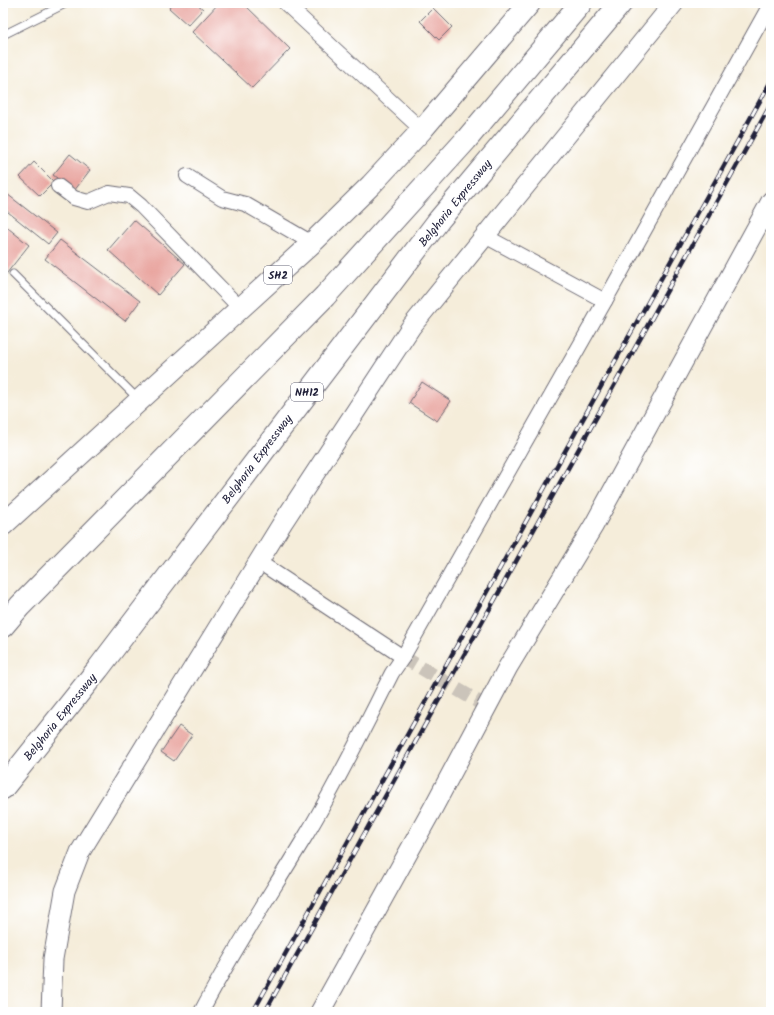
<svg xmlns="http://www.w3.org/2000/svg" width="774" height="1015" font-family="Kalam,sans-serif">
<rect width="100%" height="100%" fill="#fff"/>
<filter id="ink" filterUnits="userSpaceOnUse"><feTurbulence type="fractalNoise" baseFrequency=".025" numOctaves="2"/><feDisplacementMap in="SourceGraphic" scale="8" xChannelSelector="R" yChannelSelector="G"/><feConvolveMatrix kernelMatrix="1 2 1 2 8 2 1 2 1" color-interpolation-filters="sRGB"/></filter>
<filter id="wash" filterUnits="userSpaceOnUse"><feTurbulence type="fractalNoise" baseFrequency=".012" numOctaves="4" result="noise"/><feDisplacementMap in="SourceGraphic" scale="16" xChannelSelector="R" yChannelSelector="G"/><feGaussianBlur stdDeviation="0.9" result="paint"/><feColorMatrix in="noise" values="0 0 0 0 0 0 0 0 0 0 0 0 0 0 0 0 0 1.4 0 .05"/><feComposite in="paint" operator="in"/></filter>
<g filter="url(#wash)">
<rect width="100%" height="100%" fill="#f5edda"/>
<g id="blocks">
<g fill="#e9a6a0">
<path d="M173,3H196L203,9L188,25L169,8Z"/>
<path d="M219,3H243L290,49L252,88L192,32Z"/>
<path d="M433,8L452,27L439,40L420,21Z"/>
<path d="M70,154L90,170L74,191L53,175Z"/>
<path d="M34,162L54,182L40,196L20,177Z"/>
<path d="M7,194L57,233L48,244L3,208V199Z"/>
<path d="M134,220L185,264L158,295L108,250Z"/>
<path d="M3,224L29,245L3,278Z"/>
<path d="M60,240L140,301L125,321L45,259Z"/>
<path d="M422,382L451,401L437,421L409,403Z"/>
<path d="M179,726L192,735L174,761L161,752Z"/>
</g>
</g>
</g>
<g filter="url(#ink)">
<use href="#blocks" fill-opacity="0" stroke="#6c6973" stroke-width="1"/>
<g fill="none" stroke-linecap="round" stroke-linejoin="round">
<path stroke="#cbc4ba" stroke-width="14" stroke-dasharray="14 7" stroke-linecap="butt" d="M403,657L487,707"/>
<g stroke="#6c6973" stroke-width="9">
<g id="lane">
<path d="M3,35L67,3"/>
<path d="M13,274L138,399"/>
</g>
</g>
<g stroke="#6c6973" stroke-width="16">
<g id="street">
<path d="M285,3L422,130"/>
<path d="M187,176L222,198L245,204L312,243"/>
<path d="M58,186L74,198L88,202L109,193L129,196L141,206L241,309"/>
<path d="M485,236L605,301"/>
<path d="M259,562L403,657"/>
<path d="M201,1012C232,952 270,895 305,837C337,784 364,728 392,673L403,657L605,301L771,3"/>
</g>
</g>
<g stroke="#6c6973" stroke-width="21">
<g id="secondary">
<path d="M51,1012L53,959L65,891L80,852L145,746L283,522L411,327L674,3"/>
<path d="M320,1012L433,808L508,667L594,525L771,201"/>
</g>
</g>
<g stroke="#6c6973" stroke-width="23">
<path id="primary" d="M3,525L312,243L371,185L422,130L530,3"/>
</g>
<g stroke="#6c6973" stroke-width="24">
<g id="highway">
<path d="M3,626L20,606L325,296L466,140L581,3"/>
<path d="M3,788L98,669L439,220L621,3"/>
</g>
</g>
<use href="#lane" stroke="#fff" stroke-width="7"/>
<use href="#street" stroke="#fff" stroke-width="14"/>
<use href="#secondary" stroke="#fff" stroke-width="19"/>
<use href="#primary" stroke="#fff" stroke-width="21"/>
<use href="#highway" stroke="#fff" stroke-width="22"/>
<g stroke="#22223b" stroke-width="4.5">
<g id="rail">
<path d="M253,1012L771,81"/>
<path d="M265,1012L771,104"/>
</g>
</g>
<use href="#rail" stroke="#fff" stroke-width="3" stroke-dasharray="9" stroke-linecap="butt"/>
</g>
</g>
<g text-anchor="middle" stroke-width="4" stroke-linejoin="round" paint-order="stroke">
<g fill="#fff" stroke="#646476" stroke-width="1">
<rect x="264" y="266" width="28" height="18" rx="3"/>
<rect x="291" y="383" width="32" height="18" rx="3"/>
</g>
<g font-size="11" font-weight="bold" fill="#22223b">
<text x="278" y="279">SH2</text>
<text x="307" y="396">NH12</text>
</g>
<g font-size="12" fill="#22223b" stroke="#fff">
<text transform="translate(455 203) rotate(-51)" y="4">Belghoria Expressway</text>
<text transform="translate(257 459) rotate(-53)" y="4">Belghoria Expressway</text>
<text transform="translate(60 717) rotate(-51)" y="4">Belghoria Expressway</text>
</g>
</g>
<rect width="774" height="1015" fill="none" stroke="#fff" stroke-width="16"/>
</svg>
